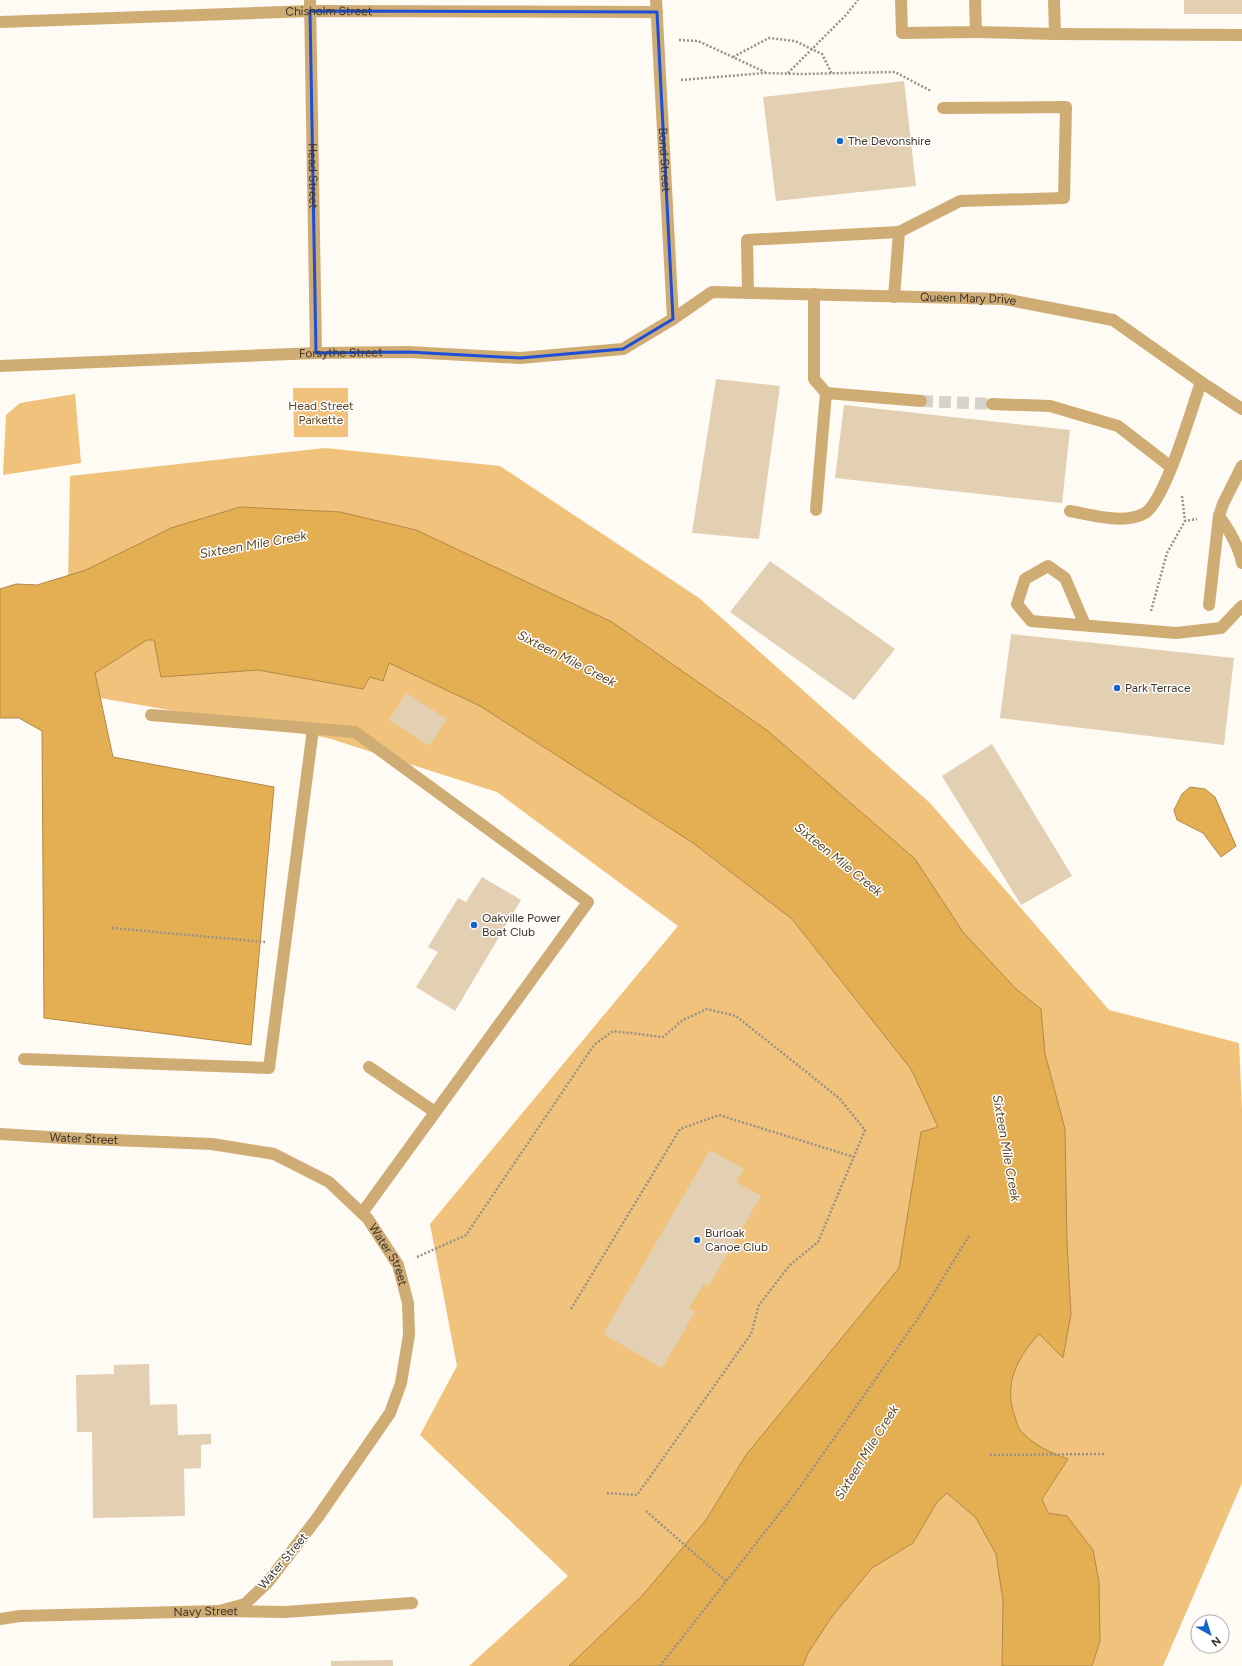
<svg xmlns="http://www.w3.org/2000/svg" width="1242" height="1666" font-family="Figtree,sans-serif">
<rect width="100%" height="100%" fill="#fefaf4"/>
<g fill="#f0c27b">
<path d="M293,388H348V437H294Z"/>
<path d="M75,394L81,463L3,475L6,415L20,403Z"/>
<path d="M325,448L500,466L699,598L930,803L1109,1010L1239,1043L1242,1110V1483L1163,1666H469L568,1576L420,1435L457,1366L430,1224L678,926L497,792L328,738L66,692L70,476Z"/>
</g>
<g fill="#e4ae53" stroke="#b18946">
<path d="M240,507L340,512L416,530L612,622L768,731L915,859L963,932L1016,989L1041,1009L1045,1054L1065,1129L1067,1242L1071,1314L1063,1358L1039,1334C1017,1358 1003,1384 1015,1417C1016,1421 1018,1428 1021,1431C1033,1445 1051,1453 1068,1459L1042,1499L1048,1513L1067,1516L1093,1550L1099,1582L1100,1641L1092,1666H1002L1003,1601L996,1554L976,1518L947,1493L937,1502L913,1543L872,1568L831,1618L808,1653L803,1666H569L641,1597L706,1520L746,1455L899,1268L921,1132L938,1127L911,1069L792,919L693,843L480,706L389,663L383,681L370,677L363,689L258,670L161,677L154,640H147L95,673L113,757L274,787L251,1045L44,1018L42,731L19,718H0V589L16,584L37,585L86,570L171,528Z"/>
<path d="M1190,787L1205,789L1215,797L1236,846L1221,857L1203,833L1177,820L1174,810L1182,794Z"/>
</g>
<g fill="#e3cfb2">
<rect x="1184" y="0" width="58" height="14"/>
<path d="M904,81L916,186L776,201L763,97Z"/>
<path d="M716,379L780,386L759,539L692,533Z"/>
<path d="M844,405L1070,430L1062,503L835,478Z"/>
<path d="M770,561L895,649L854,700L730,612Z"/>
<path d="M1011,634L1234,658L1224,745L1000,718Z"/>
<path d="M406,693L447,719L429,746L389,720Z"/>
<path d="M992,744L1072,876L1021,905L942,776Z"/>
<path d="M482,877L521,900L455,1011L416,987L438,952L428,947L458,898L466,902Z"/>
<path d="M710,1150L744,1169L736,1182L761,1196L709,1286L704,1284L689,1308L695,1312L662,1368L603,1334Z"/>
<path d="M149,1364L150,1405L177,1404L178,1435L211,1434V1444L201,1445V1468L184,1469L185,1516L93,1518L92,1432H77L76,1375L114,1374V1365Z"/>
<path d="M393,1660V1666H331V1661Z"/>
</g>
<g fill="none" stroke-linecap="round" stroke-linejoin="round">
<path stroke="#d7d2cb" stroke-width="12" stroke-dasharray="12 6" stroke-linecap="butt" d="M921,401L992,404"/>
<g stroke="#979188" stroke-width="2.5" stroke-dasharray="2 2" stroke-linecap="butt">
<path d="M679,40L698,41L765,72"/>
<path d="M733,57L769,38L795,41L822,54L832,74"/>
<path d="M788,73L846,15L858,0"/>
<path d="M681,80L765,73L801,74L895,72L931,91"/>
<path d="M1182,496L1185,521"/>
<path d="M1151,611L1167,553L1185,521L1197,519"/>
<path d="M112,928L265,942"/>
<path d="M417,1257L466,1235L594,1045L613,1031L663,1037L683,1020L707,1009L736,1016L839,1098L865,1130L818,1242L790,1265L759,1305L751,1334L637,1495L605,1493"/>
<path d="M571,1309L680,1129L719,1115L854,1157"/>
<path d="M990,1455L1105,1454"/>
<path d="M646,1511L727,1582"/>
<path d="M660,1666L797,1491L919,1317L969,1236"/>
</g>
<g stroke="#d0ac75" stroke-width="12">
<path id="s1" d="M310,0L316,353"/>
<path id="s2" d="M656,0L673,319"/>
<path d="M901,0L902,33L976,32L975,0"/>
<path id="s3" d="M0,22L310,11L657,12"/>
<path d="M976,32L1055,34L1054,0"/>
<path d="M1055,34L1242,35"/>
<path d="M748,293L747,240L899,232"/>
<path d="M814,294V379L826,393L816,510"/>
<path d="M894,297L899,232L960,201L1064,198L1066,107L943,108"/>
<path id="s4" d="M0,366L316,353L408,352L520,358L623,349L673,319L712,292L1004,299L1113,320L1201,382L1242,409"/>
<path d="M826,393L921,401"/>
<path d="M992,404L1050,406L1118,426L1171,467"/>
<path d="M1070,511C1093,515 1124,525 1145,513C1165,501 1192,408 1201,382"/>
<path d="M1219,516C1229,530 1239,546 1242,563"/>
<path d="M1209,605L1219,516L1223,504L1242,466"/>
<path d="M1085,625L1065,578L1048,566L1025,579L1017,604L1031,621L1176,633L1221,628L1242,606"/>
<path d="M151,715L355,732L588,902L362,1213"/>
<path d="M24,1059L269,1068L313,729"/>
<path d="M369,1067L435,1112"/>
<path id="s5" d="M0,1134L64,1138L212,1144L274,1154L329,1182L368,1219L398,1265L408,1303L409,1335L401,1383L390,1413L318,1517L268,1582L245,1604L219,1611"/>
<path id="s6" d="M0,1619L20,1616L219,1611L285,1612L412,1603"/>
</g>
</g>
<path fill="none" stroke="#1d4ed8" stroke-width="3" stroke-linejoin="round" d="M310,11L657,12L673,319L623,349L520,358L408,352L316,353Z"/>
<g fill="#1263cd" stroke="#fff" stroke-width="1.5">
<circle cx="840" cy="141" r="4"/>
<circle cx="1117" cy="688" r="4"/>
<circle cx="474" cy="925" r="4"/>
<circle cx="697" cy="1240" r="4"/>
</g>
<g text-anchor="middle" stroke-width="3" stroke-linejoin="round" paint-order="stroke">
<g font-size="12" fill="#3b3327" stroke="#fff">
<text dy="4" stroke="none"><textPath href="#s3" startOffset="329">Chisholm Street</textPath></text>
<text dy="4" stroke="none"><textPath href="#s2" startOffset="160">Bond Street</textPath></text>
<text dy="4" stroke="none"><textPath href="#s1" startOffset="176">Head Street</textPath></text>
<text dy="4" stroke="none"><textPath href="#s4" startOffset="986">Queen Mary Drive</textPath></text>
<text dy="4" stroke="none"><textPath href="#s4" startOffset="341">Forsythe Street</textPath></text>
<text dy="4" stroke="none"><textPath href="#s5" startOffset="84">Water Street</textPath></text>
<text dy="4" stroke="none"><textPath href="#s5" startOffset="432">Water Street</textPath></text>
<text transform="translate(283 1561) rotate(-50)" y="4">Water Street</text>
<text dy="4" stroke="none"><textPath href="#s6" startOffset="206">Navy Street</textPath></text>
</g>
<g font-size="12" fill="#3b3327" stroke="#fff" text-anchor="start">
<text x="848" y="145">The Devonshire</text>
<text x="1125" y="692">Park Terrace</text>
<text x="482" y="922">Oakville Power<tspan x="482" dy="14">Boat Club</tspan></text>
<text x="705" y="1237">Burloak<tspan x="705" dy="14">Canoe Club</tspan></text>
</g>
<g font-size="12" fill="#5d4620" stroke="#fff">
<text x="321" y="410">Head Street<tspan x="321" dy="14">Parkette</tspan></text>
</g>
<g font-size="13" font-style="italic" fill="#5f4822" stroke="#fff">
<text transform="translate(253 544) rotate(-10)" y="5">Sixteen Mile Creek</text>
<text transform="translate(567 658) rotate(27)" y="5">Sixteen Mile Creek</text>
<text transform="translate(839 859) rotate(39)" y="5">Sixteen Mile Creek</text>
<text transform="translate(1007 1148) rotate(80)" y="5">Sixteen Mile Creek</text>
<text transform="translate(866 1452) rotate(-58)" y="5">Sixteen Mile Creek</text>
</g>
</g>
<g transform="translate(1210 1634) rotate(141)"><circle r="19" fill="#ffffff" stroke="#b1ada9"/>
<path d="M0-3L7 15L0 10L-7 15Z" fill="#1263cd"/>
<text y="-6" font-size="11" font-weight="bold" text-anchor="middle" fill="#3b3327">N</text>
</g>
</svg>
